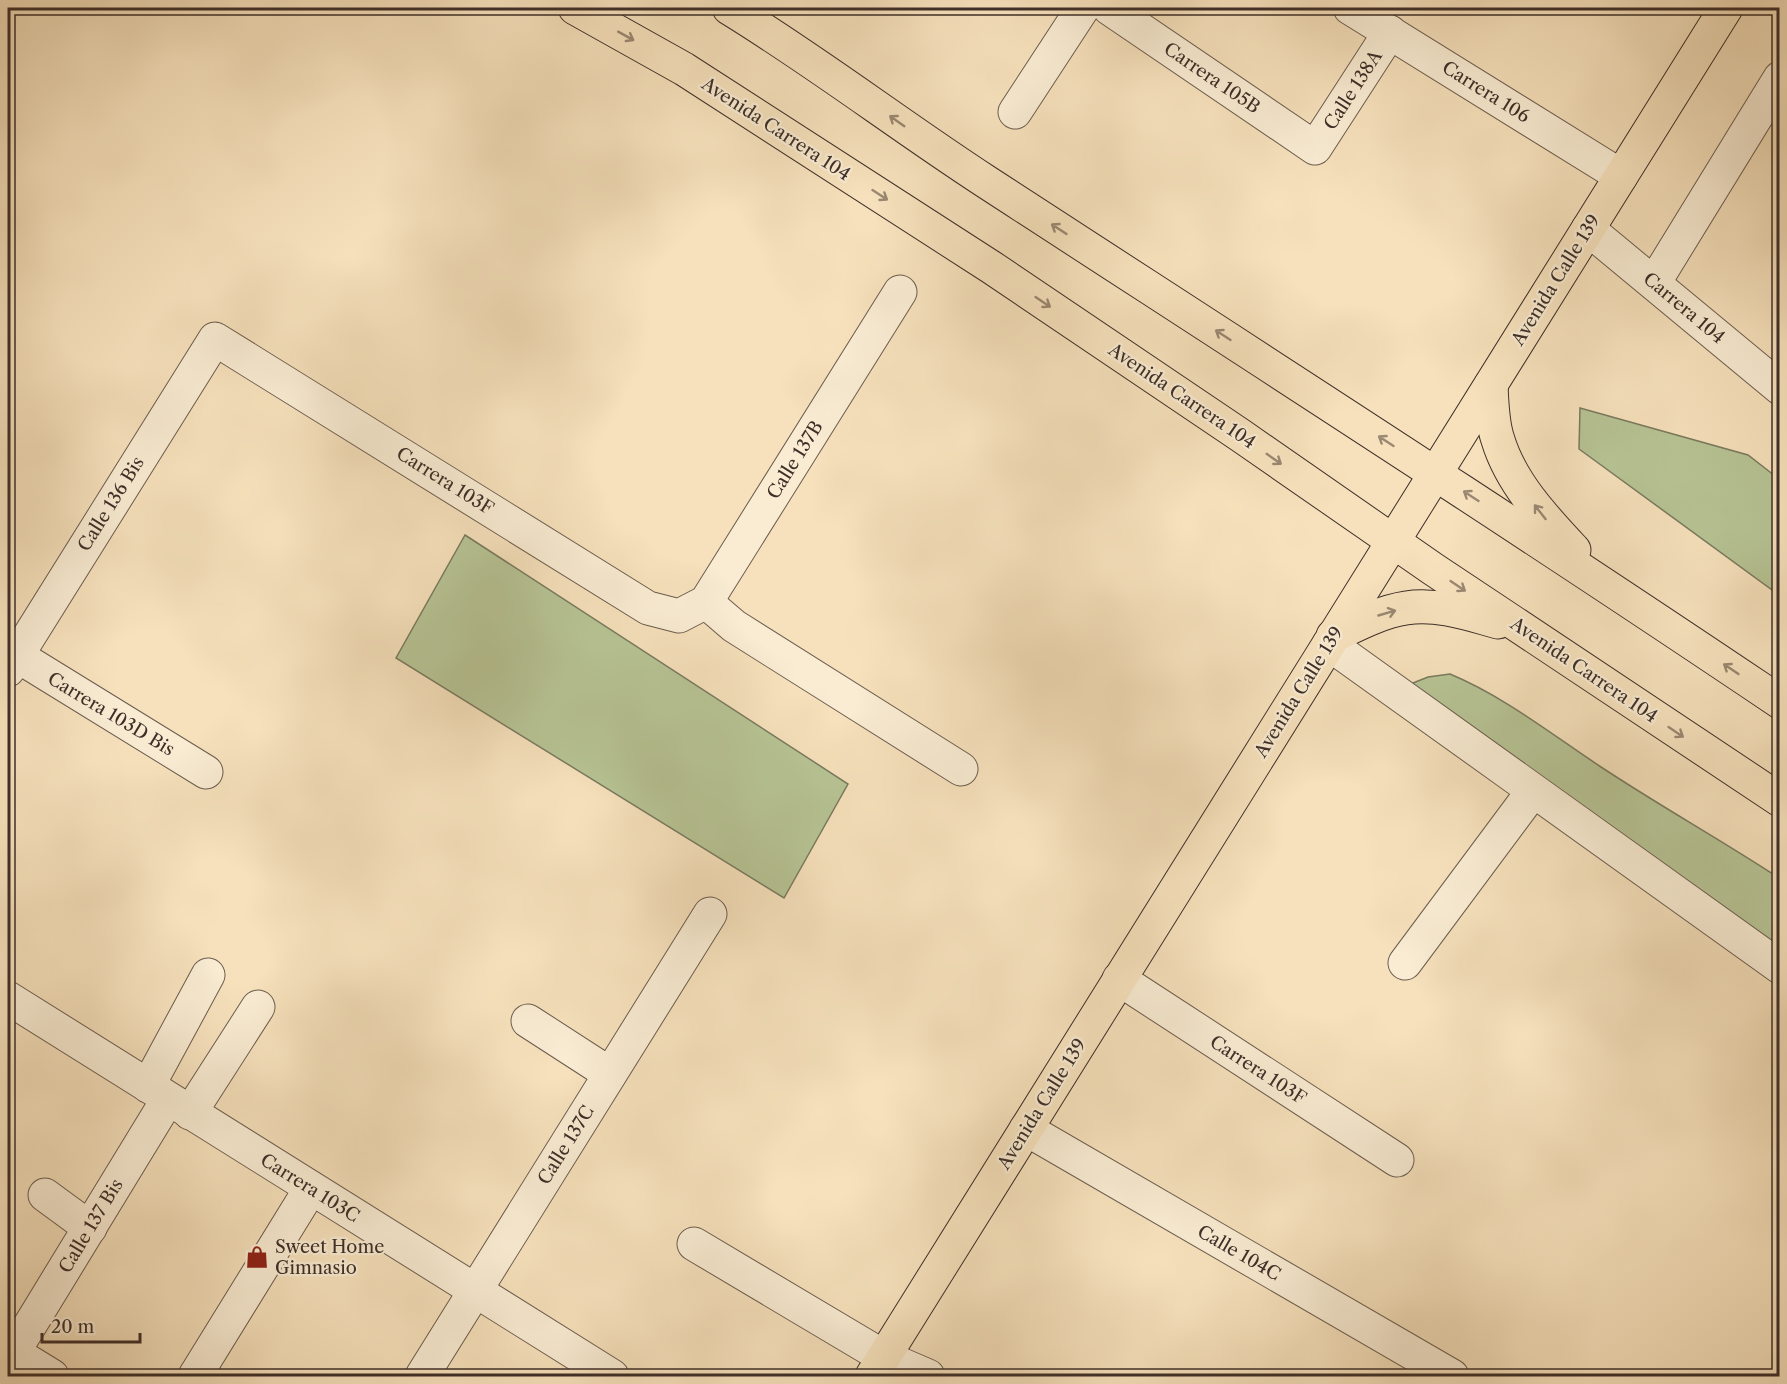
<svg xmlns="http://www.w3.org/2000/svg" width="1787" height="1384" font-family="'Libre Caslon Text',serif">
<rect width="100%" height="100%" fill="#f6e1bc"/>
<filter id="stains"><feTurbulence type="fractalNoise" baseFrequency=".00333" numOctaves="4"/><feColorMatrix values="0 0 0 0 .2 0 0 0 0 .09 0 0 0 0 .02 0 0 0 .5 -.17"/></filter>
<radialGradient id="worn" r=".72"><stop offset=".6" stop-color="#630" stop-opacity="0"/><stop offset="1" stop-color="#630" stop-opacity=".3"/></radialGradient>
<g fill="#b7c495" stroke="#7a7a5f" stroke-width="1.5">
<path d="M1580,408L1748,455L1779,479V595L1579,449Z"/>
<path d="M465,535L848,784L784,898L396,658Z"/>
<path d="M1450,674C1505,697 1551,734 1601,767C1660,806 1721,840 1779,878V948L1408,685L1428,677Z"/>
</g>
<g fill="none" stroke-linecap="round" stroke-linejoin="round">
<g stroke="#6c5c4e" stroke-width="35">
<g id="minor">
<path d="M1109,8L1315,148L1390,32"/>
<path d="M1350,8L1621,176"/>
<path d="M1015,112L1083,8"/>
<path d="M1588,229L1780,388"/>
<path d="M1654,283L1780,78"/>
<path d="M706,602L734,626L961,769"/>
<path d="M1329,644L1780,967"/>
<path d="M16,655L206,772"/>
<path d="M8,670L215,339L648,608L679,616L706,602L900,292"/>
<path d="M1405,963L1533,791"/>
<path d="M1119,979L1397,1160"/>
<path d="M8,998L612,1376"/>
<path d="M528,1021L610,1074"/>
<path d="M148,1086L208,975"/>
<path d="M190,1113L258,1007"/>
<path d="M1026,1129L1452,1376"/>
<path d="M45,1195L90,1228"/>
<path d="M694,1244L884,1357L928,1376"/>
<path d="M8,1349L52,1376"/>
<path d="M13,1353L168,1099"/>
<path d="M195,1376L311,1188"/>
<path d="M422,1376L710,914"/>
</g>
</g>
<g stroke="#3e2f29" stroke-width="35">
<g id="major">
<path d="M575,8L684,69L991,267L1240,435L1433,569L1780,800"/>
<path d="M729,8C817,62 899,125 985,181C1251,354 1517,525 1780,702"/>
<path d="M1491,385C1492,403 1492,423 1498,440C1511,483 1544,518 1574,550"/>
<path d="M1333,636C1356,625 1380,612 1406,608C1437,603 1469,614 1498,622"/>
<path d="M872,1376L1726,8"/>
</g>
</g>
<use href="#minor" stroke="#f9ecd3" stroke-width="33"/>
<use href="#major" stroke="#f6e1bc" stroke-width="33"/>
</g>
<defs><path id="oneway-shaft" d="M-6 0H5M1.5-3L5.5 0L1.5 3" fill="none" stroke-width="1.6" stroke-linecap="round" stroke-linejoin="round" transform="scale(1.5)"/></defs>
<g stroke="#9a8872">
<use href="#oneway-shaft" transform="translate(626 36) rotate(29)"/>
<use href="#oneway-shaft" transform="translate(897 121) rotate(-145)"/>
<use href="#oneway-shaft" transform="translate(880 195) rotate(33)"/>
<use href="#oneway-shaft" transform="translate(1059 229) rotate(-147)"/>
<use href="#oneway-shaft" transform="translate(1043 302) rotate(34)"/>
<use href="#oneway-shaft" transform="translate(1223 335) rotate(-147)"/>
<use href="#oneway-shaft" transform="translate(1386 441) rotate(-147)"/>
<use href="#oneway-shaft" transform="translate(1274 459) rotate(35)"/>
<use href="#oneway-shaft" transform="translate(1471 496) rotate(-147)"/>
<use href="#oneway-shaft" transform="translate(1540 512) rotate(-128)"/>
<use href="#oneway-shaft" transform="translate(1458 586) rotate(34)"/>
<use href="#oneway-shaft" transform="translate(1387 613) rotate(-16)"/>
<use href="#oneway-shaft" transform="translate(1731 669) rotate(-146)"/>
<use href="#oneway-shaft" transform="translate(1676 732) rotate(34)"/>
</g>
<defs>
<g id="shop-bare" transform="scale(1.8)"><path d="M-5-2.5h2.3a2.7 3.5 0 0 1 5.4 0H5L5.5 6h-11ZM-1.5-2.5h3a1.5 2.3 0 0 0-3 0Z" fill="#8f2418" stroke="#f9ecd3" stroke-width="2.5" paint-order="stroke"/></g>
</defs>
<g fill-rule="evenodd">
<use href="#shop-bare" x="257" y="1257"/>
</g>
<g text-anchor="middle" stroke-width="4.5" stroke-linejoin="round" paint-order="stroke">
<g font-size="18" fill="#3e2f29" stroke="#f9ecd3">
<text transform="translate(1212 78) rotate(34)" y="6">Carrera 105B</text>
<text transform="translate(1353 90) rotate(-57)" y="6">Calle 138A</text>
<text transform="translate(1486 92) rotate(32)" y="6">Carrera 106</text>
<text transform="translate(776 129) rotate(33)" y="6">Avenida Carrera 104</text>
<text transform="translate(1556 280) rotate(-58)" y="6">Avenida Calle 139</text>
<text transform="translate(1684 308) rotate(40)" y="6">Carrera 104</text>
<text transform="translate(1182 396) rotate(34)" y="6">Avenida Carrera 104</text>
<text transform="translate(795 460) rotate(-58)" y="6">Calle 137B</text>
<text transform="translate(445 481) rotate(32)" y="6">Carrera 103F</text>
<text transform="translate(111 504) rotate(-58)" y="6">Calle 136 Bis</text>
<text transform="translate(1584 670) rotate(34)" y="6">Avenida Carrera 104</text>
<text transform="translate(1299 692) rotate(-58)" y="6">Avenida Calle 139</text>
<text transform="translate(111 714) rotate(31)" y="6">Carrera 103D Bis</text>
<text transform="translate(1258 1070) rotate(33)" y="6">Carrera 103F</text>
<text transform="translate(1042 1104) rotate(-58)" y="6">Avenida Calle 139</text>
<text transform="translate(566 1145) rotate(-58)" y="6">Calle 137C</text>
<text transform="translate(310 1188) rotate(32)" y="6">Carrera 103C</text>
<text transform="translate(91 1226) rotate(-59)" y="6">Calle 137 Bis</text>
<text transform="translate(1239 1253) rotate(30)" y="6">Calle 104C</text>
</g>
<g font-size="18" fill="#3e2f29" stroke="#f9ecd3" text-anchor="start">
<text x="275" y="1253">Sweet Home<tspan x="275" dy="21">Gimnasio</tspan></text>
</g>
</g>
<rect width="1787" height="1384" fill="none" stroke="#f6e1bc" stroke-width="30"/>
<rect x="9" y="9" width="1769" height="1366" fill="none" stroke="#3e2f29" stroke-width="3"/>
<rect x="15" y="15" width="1757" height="1354" fill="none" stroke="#3e2f29" stroke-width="1.5"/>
<path d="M42 1333v9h98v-9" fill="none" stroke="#3e2f29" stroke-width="3"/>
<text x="51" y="1333" font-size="18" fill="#3e2f29" stroke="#f9ecd3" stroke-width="4.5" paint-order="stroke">20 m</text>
<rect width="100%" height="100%" filter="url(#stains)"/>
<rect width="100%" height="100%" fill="url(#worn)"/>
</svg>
